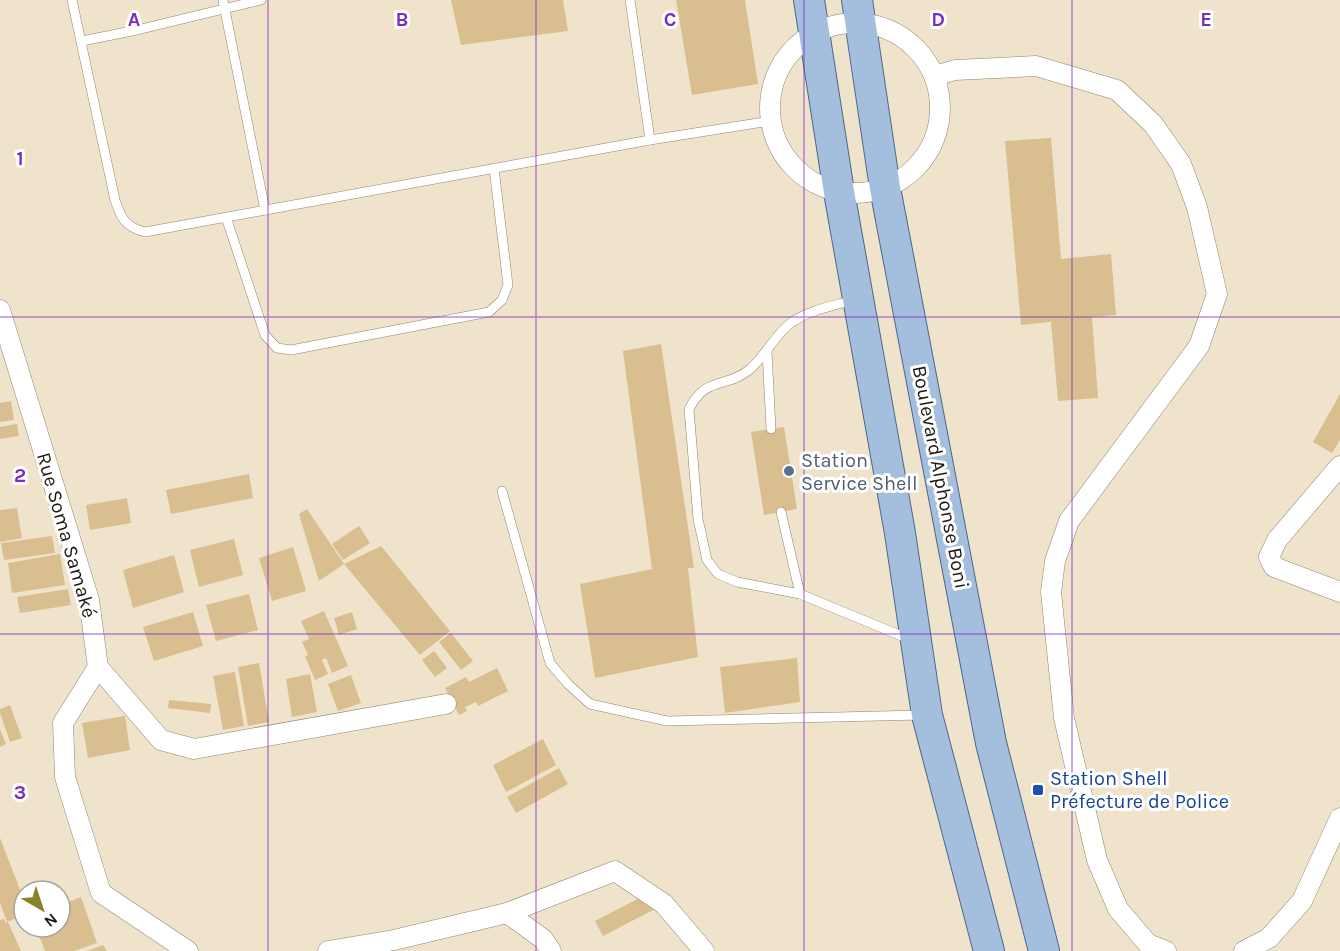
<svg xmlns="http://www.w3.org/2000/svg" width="1340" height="951" font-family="Karla,sans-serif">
<rect width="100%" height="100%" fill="#f0e3cb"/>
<g fill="#d9be90">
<path d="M451,0H563L568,31L461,45Z"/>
<path d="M676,0H745L758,84L692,95Z"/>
<path d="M1051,138L1061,259L1111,254L1116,315L1092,317L1098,398L1058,401L1051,322L1021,325L1005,141Z"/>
<path d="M661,344L694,568H688L698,657L595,678L580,584L652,569L623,351Z"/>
<path d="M1340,394V440L1332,453L1313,442Z"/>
<path d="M11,401L14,420L0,422V403Z"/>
<path d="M17,424L19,436L0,439V427Z"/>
<path d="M784,427L797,509L764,515L751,432Z"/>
<path d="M249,474L253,498L171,514L166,490Z"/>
<path d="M127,498L131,523L90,530L86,505Z"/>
<path d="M17,508L22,538L0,542V510Z"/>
<path d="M307,509L344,564L319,581L299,514Z"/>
<path d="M359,526L370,543L343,560L332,544Z"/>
<path d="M52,536L55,553L4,560L1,543Z"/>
<path d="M234,539L243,575L199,587L190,550Z"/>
<path d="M381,546L450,631L420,655L344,564Z"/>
<path d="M293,547L306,591L272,601L259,558Z"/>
<path d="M60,554L65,585L12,593L8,563Z"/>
<path d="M174,555L184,592L133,608L123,570Z"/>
<path d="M68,589L71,605L20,613L17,597Z"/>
<path d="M249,594L258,630L216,641L206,605Z"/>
<path d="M324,611L348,666L332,673L326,658L322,660L328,674L315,680L305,656L308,655L302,642L309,639L301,621Z"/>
<path d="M193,612L203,646L154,661L143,627Z"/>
<path d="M352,612L357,629L339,635L334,618Z"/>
<path d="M451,633L473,661L461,670L439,642Z"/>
<path d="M434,651L447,668L435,677L422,660Z"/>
<path d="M797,658L800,702L725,713L720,667Z"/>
<path d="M259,663L269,722L248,726L238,667Z"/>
<path d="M497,668L508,691L478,706L476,702L465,707L467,711L459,715L445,688L466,677L469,682Z"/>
<path d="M235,672L244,726L223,730L213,676Z"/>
<path d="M310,674L317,712L292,717L286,679Z"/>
<path d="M351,675L361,703L338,711L328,684Z"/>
<path d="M169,700L211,704L210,713L168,708Z"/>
<path d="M10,705L22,738L10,742L0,713V709Z"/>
<path d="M125,716L130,750L88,758L82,723Z"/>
<path d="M0,729L6,744L0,747Z"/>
<path d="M543,739L556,765L506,792L493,765Z"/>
<path d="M559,768L568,784L516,813L507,797Z"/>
<path d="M0,838L24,900V915L7,922L0,903Z"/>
<path d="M647,894L655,909L603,936L595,921Z"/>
<path d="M81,897L97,943L74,951H45L36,927H60V905Z"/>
<path d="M4,919L6,923L8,922L21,951H0V920Z"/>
<path d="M103,945L107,951H87Z"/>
</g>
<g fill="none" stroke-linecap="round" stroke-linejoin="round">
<g stroke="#91846f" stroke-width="10">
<g id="lane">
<path d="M72,0L115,200C121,218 125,227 145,232L650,140L770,121"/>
<path d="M223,0L265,210"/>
<path d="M630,0L650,140"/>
<path d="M82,41L137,30L261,0"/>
<path d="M226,217L265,335L277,348L291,350L489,312L502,300L508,285L494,168"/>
<path d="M853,300C833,306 810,310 792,322C775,334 765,357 749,370C725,389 707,375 689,409L698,519L707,560L718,574L737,582L800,594L909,639"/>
<path d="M767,351L771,429"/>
<path d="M502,491L550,663L568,684L590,704L667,721L922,715"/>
<path d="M781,512L800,594"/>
</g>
</g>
<g stroke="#91846f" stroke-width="21">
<g id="street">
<circle cx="855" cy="108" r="85"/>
<path d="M935,76L955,70L1036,66L1117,90L1153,124L1181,164L1197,207L1217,294L1199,346L1069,521L1055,561L1051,592L1064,718L1097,860L1118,909L1148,944L1166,951"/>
<path d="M0,310L89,600L98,667L161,740L194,749L446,704"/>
<path d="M1340,466L1277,540L1269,557L1274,567L1340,592"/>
<path d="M98,667L63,723L65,777L101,893L188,951"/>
<path d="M507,913L543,939L551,951"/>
<path d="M328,951L394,940L507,913L615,871L664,904L704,951"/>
<path d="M1244,951L1269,938L1302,901L1340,818"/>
</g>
</g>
<g stroke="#4d6887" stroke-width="32">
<g id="primary">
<path d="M809,0L839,192L900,533L927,715L989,951"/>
<path d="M857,0L885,188L991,743L1044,951"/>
</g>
</g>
<use href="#lane" stroke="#fff" stroke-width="9"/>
<use href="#street" stroke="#fff" stroke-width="20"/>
<use href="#primary" stroke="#a4bfdd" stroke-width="30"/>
</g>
<path fill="none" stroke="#7b2cbf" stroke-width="1.5" stroke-opacity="0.55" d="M268,0V951M536,0V951M804,0V951M1072,0V951M0,317H1340M0,634H1340"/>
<circle fill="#5c6f8a" stroke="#fff" stroke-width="2" cx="789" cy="471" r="6"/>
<rect fill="#1a4fb4" stroke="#fff" stroke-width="2" x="1032" y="784" width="12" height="12" rx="3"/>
<g text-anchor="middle" stroke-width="6" stroke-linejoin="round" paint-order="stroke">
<g font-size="20" fill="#4e5e75" stroke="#fff" text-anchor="start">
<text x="801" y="467">Station<tspan x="801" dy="23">Service Shell</tspan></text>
</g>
<g font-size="20" fill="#1c170f" stroke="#fff">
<text transform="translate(941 477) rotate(79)" y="7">Boulevard Alphonse Boni</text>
<text transform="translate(67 535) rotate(74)" y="7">Rue Soma Samaké</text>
</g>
<g font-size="20" fill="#164399" stroke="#fff" text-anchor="start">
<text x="1050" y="785">Station Shell<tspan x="1050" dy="23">Préfecture de Police</tspan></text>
</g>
</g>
<g font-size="20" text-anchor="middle" font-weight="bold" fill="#7b2cbf" stroke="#fff" stroke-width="6" stroke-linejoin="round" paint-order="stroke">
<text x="134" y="26">A</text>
<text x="402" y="26">B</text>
<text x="670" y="26">C</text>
<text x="938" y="26">D</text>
<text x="1206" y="26">E</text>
<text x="20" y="165">1</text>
<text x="20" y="482">2</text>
<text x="20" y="799">3</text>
</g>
<g transform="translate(42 909) rotate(141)"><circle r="28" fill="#ffffff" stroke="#a4a29f" stroke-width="1.5"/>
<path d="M0-4.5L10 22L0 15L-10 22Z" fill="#89822a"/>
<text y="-9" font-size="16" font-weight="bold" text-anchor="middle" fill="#1c170f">N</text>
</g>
</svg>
